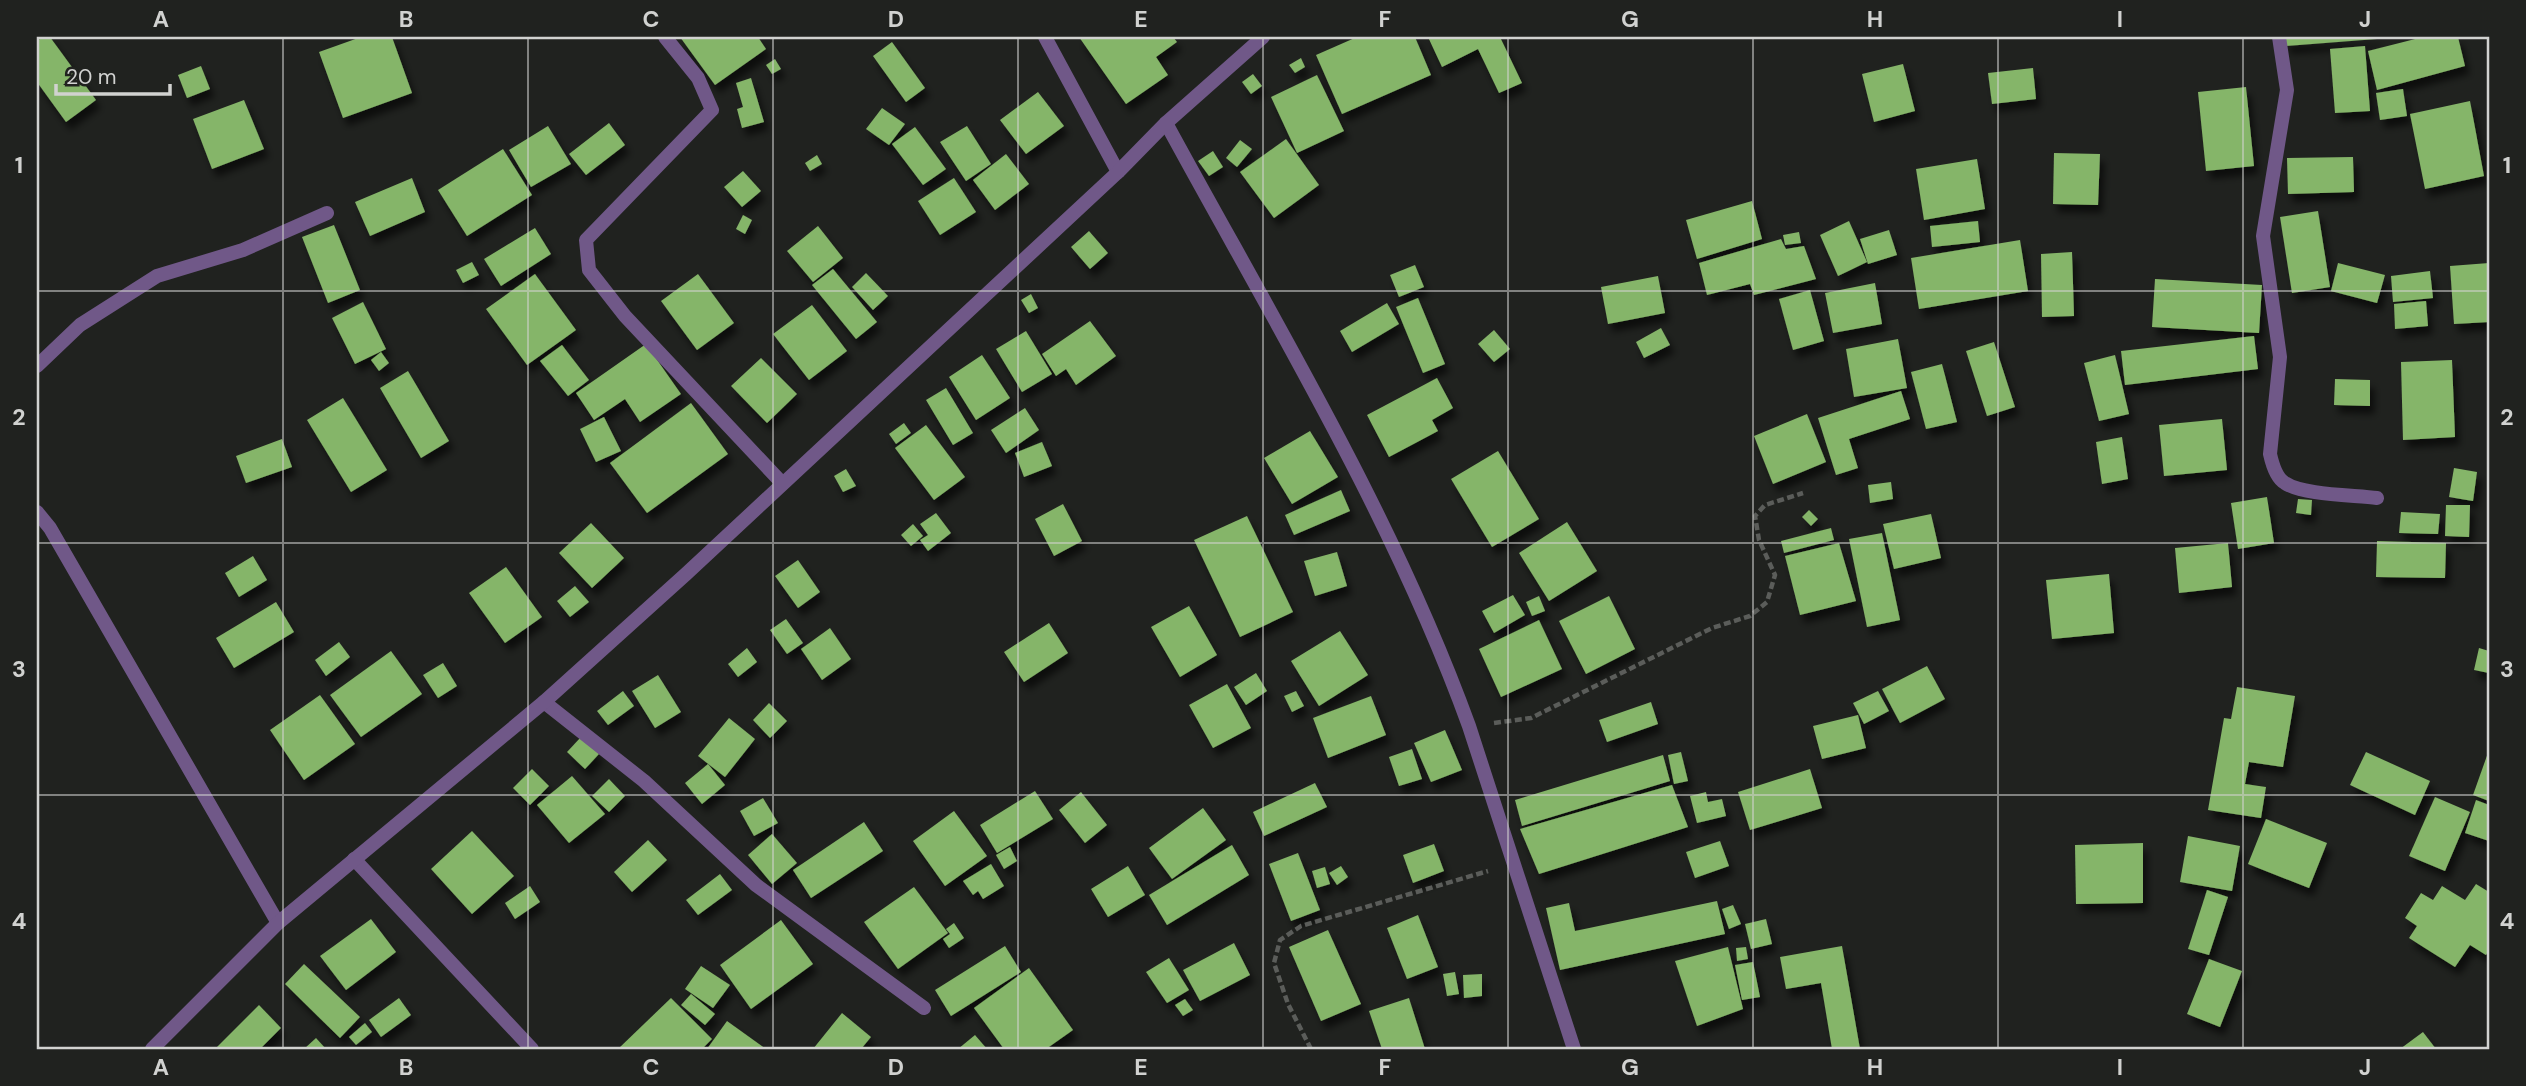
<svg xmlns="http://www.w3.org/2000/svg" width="2526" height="1086" font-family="'DM Sans',sans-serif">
<defs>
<filter id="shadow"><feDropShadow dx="4.5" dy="8" stdDeviation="3.5" flood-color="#0009"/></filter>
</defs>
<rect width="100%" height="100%" fill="#20221f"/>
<g fill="#85b569" filter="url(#shadow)">
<path d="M43,37H50L96,100L66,122L37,82V41Z"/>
<path d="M361,37H392L412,93L343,118L319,52Z"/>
<path d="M680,37H758L766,49L715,85Z"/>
<path d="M1079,37H1173L1177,42L1156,57L1168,75L1126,104Z"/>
<path d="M1357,37H1415L1431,75L1342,114L1316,55Z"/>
<path d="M1428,37H1500L1522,83L1499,93L1478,49L1442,67Z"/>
<path d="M2285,37H2377V39L2286,46Z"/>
<path d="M2423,37H2458L2465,66L2377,90L2368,51Z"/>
<path d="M892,42L925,88L906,102L873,56Z"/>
<path d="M2365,46L2370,111L2335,113L2330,49Z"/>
<path d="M1301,58L1305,67L1295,73L1289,65Z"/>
<path d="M775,59L781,69L772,74L766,65Z"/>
<path d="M1903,64L1915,111L1874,122L1862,74Z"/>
<path d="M201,66L210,89L187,98L178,75Z"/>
<path d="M2033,68L2036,99L1992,104L1988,73Z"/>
<path d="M1253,74L1262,86L1251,94L1242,82Z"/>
<path d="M1317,75L1344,131L1297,153L1271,97Z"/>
<path d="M751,78L764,122L742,128L737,109L743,107L736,83Z"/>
<path d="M2246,87L2254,166L2206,171L2198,92Z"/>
<path d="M2403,89L2407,116L2380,120L2376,93Z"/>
<path d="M1038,92L1064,126L1026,154L1000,120Z"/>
<path d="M244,100L264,149L212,169L193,119Z"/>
<path d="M2470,101L2484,176L2425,189L2410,114Z"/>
<path d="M882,108L905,124L889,145L866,129Z"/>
<path d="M609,123L625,145L586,175L569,154Z"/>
<path d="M548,126L571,164L531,187L509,150Z"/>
<path d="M967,126L991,164L966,181L940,142Z"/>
<path d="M915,127L946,169L923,185L892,144Z"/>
<path d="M1286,139L1319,185L1274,218L1240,172Z"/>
<path d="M1240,140L1252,149L1237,167L1226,158Z"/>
<path d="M503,149L532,195L467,236L438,190Z"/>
<path d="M1213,151L1223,167L1209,176L1198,161Z"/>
<path d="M2054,153L2100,154L2098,205L2053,204Z"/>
<path d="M1006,154L1029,184L995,210L973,180Z"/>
<path d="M817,155L822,164L810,171L805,163Z"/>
<path d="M2353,157L2354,192L2288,194L2287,158Z"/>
<path d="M1977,159L1985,209L1924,220L1916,169Z"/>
<path d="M743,171L761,191L742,207L724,187Z"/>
<path d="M412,178L425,212L370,236L355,202Z"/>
<path d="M954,178L976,212L940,235L918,201Z"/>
<path d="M1752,201L1762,239L1697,259L1686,220Z"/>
<path d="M2318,211L2330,287L2292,293L2280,217Z"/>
<path d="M743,215L752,220L745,234L736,229Z"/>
<path d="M1849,221L1867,262L1838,276L1820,235Z"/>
<path d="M1978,221L1980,242L1932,247L1930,226Z"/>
<path d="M334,225L360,290L328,303L302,237Z"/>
<path d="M818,226L843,258L813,282L787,251Z"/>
<path d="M535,228L551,254L501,286L484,259Z"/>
<path d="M1889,230L1897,255L1868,264L1860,239Z"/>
<path d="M1089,231L1108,253L1090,269L1071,247Z"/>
<path d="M1799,232L1801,243L1785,245L1783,235Z"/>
<path d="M1781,239L1786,249L1804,246L1816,279L1754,295L1750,284L1707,295L1699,263Z"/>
<path d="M2020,240L2028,291L1919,309L1911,258Z"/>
<path d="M2072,252L2074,316L2042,317L2041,254Z"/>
<path d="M472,262L479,275L463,283L456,270Z"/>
<path d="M2338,263L2385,275L2377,303L2331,291Z"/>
<path d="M2489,263V322L2454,324L2450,266Z"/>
<path d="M1415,265L1424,287L1399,297L1390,275Z"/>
<path d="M833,269L877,322L856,339L812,285Z"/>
<path d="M2430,271L2433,298L2393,302L2391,276Z"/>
<path d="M866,273L888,296L873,310L852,287Z"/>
<path d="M535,274L576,330L527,365L486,309Z"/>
<path d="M698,274L734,323L697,350L661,301Z"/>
<path d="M1658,276L1665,313L1608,324L1601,287Z"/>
<path d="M2155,279L2262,285L2259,333L2152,327Z"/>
<path d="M1875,283L1882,324L1833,333L1825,293Z"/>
<path d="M1810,290L1824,341L1793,350L1779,299Z"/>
<path d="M1031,294L1038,308L1029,313L1021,300Z"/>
<path d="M1418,298L1445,364L1423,373L1396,307Z"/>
<path d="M2426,301L2428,326L2395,329L2394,304Z"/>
<path d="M363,302L386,349L355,364L332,318Z"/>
<path d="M1387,303L1399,324L1352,352L1340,331Z"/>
<path d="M812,305L847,351L809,380L773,334Z"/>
<path d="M1090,321L1116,356L1076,385L1066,369L1056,376L1042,354Z"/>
<path d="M1661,328L1670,345L1644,358L1636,342Z"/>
<path d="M1494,330L1510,349L1494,362L1478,344Z"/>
<path d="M1026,331L1052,374L1022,392L996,349Z"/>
<path d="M2254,336L2258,369L2125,385L2121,351Z"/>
<path d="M1898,339L1907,388L1854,397L1846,349Z"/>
<path d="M1994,342L2015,407L1987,416L1966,351Z"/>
<path d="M646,344L681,394L640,422L625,399L594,420L576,393Z"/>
<path d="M562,345L589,380L568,396L540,361Z"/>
<path d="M381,352L389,363L379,371L371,360Z"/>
<path d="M982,355L1010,398L976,420L949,377Z"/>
<path d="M2115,355L2129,414L2099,421L2084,363Z"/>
<path d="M761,358L797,394L767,423L731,386Z"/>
<path d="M2452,360L2455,437L2403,440L2401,362Z"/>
<path d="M1942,364L1957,422L1926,429L1911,372Z"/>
<path d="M408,371L449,441L421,458L380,388Z"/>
<path d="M1437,378L1453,408L1432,420L1438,431L1389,457L1367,415Z"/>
<path d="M2335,379L2370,380V406L2334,405Z"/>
<path d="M946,388L973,433L953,445L926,400Z"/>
<path d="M1901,391L1910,419L1849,439L1858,468L1836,475L1818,418Z"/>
<path d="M343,398L387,470L351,492L307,420Z"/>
<path d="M691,403L728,454L647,513L610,463Z"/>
<path d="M1025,408L1039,430L1006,453L991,430Z"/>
<path d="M1807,414L1826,462L1773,484L1754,436Z"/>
<path d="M604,417L621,451L596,462L580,429Z"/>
<path d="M2222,419L2227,470L2164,476L2159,425Z"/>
<path d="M904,423L911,433L896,444L889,434Z"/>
<path d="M926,425L965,477L934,500L895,448Z"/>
<path d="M1310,431L1338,477L1292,504L1264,458Z"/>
<path d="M2122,437L2128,479L2102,484L2096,442Z"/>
<path d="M282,439L292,467L246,483L236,456Z"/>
<path d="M1042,442L1052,466L1024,477L1015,453Z"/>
<path d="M1498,451L1539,519L1492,547L1451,479Z"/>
<path d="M2454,468L2477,472L2473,501L2449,497Z"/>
<path d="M846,469L856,486L843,492L834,476Z"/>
<path d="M1891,482L1893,499L1870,503L1868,485Z"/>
<path d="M1341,490L1350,511L1294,535L1285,515Z"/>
<path d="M2267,497L2274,543L2238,549L2231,503Z"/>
<path d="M2298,499L2312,500L2311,515L2296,513Z"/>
<path d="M1063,504L1082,541L1054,556L1035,519Z"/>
<path d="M2446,505H2470L2469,537L2445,536Z"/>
<path d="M1809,510L1818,519L1811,526L1802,517Z"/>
<path d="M2401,512L2440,514L2438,534L2399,533Z"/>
<path d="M936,513L951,533L928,551L920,540L928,535L920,524Z"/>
<path d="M1931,514L1941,558L1894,569L1883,524Z"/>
<path d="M1247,516L1293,612L1240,637L1194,540Z"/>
<path d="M1567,522L1597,571L1549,601L1519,553Z"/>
<path d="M591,523L624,558L592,588L559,553Z"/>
<path d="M913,524L923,536L911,546L901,535Z"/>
<path d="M1831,528L1834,540L1784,553L1781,541Z"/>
<path d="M1882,533L1900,620L1867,627L1849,539Z"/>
<path d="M2377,541L2446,543L2445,578L2376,577Z"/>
<path d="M1839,543L1856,601L1800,615L1785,556Z"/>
<path d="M2228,543L2232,587L2179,593L2175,548Z"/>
<path d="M1337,552L1347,586L1315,596L1304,561Z"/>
<path d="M253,556L267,580L239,597L225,573Z"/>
<path d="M798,560L820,592L798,608L775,576Z"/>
<path d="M506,567L542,617L505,643L469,593Z"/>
<path d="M2109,574L2114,633L2052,639L2046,580Z"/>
<path d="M575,586L589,602L570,617L557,601Z"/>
<path d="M1513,595L1525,615L1494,633L1482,611Z"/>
<path d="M1539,596L1545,611L1532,616L1526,602Z"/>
<path d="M1609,596L1635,649L1586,674L1559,621Z"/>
<path d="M276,602L294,632L234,668L216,638Z"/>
<path d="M1189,606L1217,655L1180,677L1151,627Z"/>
<path d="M786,619L803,643L787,654L770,630Z"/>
<path d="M1539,620L1562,669L1501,697L1479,649Z"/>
<path d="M1049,623L1068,653L1024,682L1004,652Z"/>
<path d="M830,628L851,659L822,680L801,649Z"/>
<path d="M1340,631L1368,675L1319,706L1291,661Z"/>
<path d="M339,642L350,657L326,676L315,660Z"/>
<path d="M747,648L757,662L738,677L728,664Z"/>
<path d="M2479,648L2489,651V673L2474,670Z"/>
<path d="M391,651L422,694L361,737L330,695Z"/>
<path d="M443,663L457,686L438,698L423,675Z"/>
<path d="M1927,666L1945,699L1900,723L1882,689Z"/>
<path d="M1256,673L1267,691L1246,705L1234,687Z"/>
<path d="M658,675L681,712L655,728L632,691Z"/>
<path d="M1227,684L1251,728L1213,748L1189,705Z"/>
<path d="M2237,687L2295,696L2283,767L2249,762L2245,784L2266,787L2261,818L2208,810L2224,718L2231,719Z"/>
<path d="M623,691L634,706L608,725L597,711Z"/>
<path d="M1296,691L1304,706L1292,712L1284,696Z"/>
<path d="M1878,691L1889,711L1864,724L1853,703Z"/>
<path d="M320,695L355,744L304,780L270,730Z"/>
<path d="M1371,696L1386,735L1328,758L1313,718Z"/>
<path d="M1651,702L1658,724L1607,742L1599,720Z"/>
<path d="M769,703L787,721L770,738L753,720Z"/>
<path d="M1858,715L1866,748L1822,759L1813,726Z"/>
<path d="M729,718L755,739L725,777L698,756Z"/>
<path d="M1445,730L1462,770L1431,782L1414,743Z"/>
<path d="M581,737L599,754L585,769L567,752Z"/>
<path d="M1412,749L1422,779L1399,786L1389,757Z"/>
<path d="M2489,750V801L2473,795Z"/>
<path d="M1681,752L1688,781L1674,784L1668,755Z"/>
<path d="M2366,752L2430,781L2415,815L2350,785Z"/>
<path d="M1663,755L1670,781L1522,826L1515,800Z"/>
<path d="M708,764L725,785L702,804L685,783Z"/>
<path d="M532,769L549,786L530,805L513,788Z"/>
<path d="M1810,769L1822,808L1750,830L1738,792Z"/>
<path d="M572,776L605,814L569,843L537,805Z"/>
<path d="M609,779L625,796L609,812L592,796Z"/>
<path d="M1315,783L1327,807L1264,836L1253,812Z"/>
<path d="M1672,785L1688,827L1539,874L1520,829Z"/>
<path d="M1035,791L1053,819L997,853L980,825Z"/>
<path d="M1081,792L1107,825L1085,843L1059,810Z"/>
<path d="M1706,792L1708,802L1722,799L1726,816L1697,823L1690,796Z"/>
<path d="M2435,797L2470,812L2445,871L2409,856Z"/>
<path d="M763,798L778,823L754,836L740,811Z"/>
<path d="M2476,800L2489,805V841L2465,833Z"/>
<path d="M1203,808L1226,840L1172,879L1149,848Z"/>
<path d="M954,811L987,856L945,886L913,841Z"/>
<path d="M2266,819L2327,843L2309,888L2248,864Z"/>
<path d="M864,822L883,851L811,898L793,870Z"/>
<path d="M472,831L514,876L472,914L431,869Z"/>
<path d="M772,834L797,863L772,884L748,855Z"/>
<path d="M2188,836L2240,846L2232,891L2180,882Z"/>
<path d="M648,840L667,860L632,892L614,872Z"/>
<path d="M1720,841L1729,866L1695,878L1686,852Z"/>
<path d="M2143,843V903L2076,904L2075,845Z"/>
<path d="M1434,844L1444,871L1413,883L1403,855Z"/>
<path d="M1232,845L1249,875L1167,925L1149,895Z"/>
<path d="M1010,847L1017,861L1004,869L996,855Z"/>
<path d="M1298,853L1320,910L1291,921L1269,864Z"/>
<path d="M991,864L1004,886L983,899L978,891L973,895L963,881Z"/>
<path d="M1128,866L1145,895L1108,917L1091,889Z"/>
<path d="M1341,866L1348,877L1337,885L1329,873Z"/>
<path d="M1325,867L1330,884L1317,888L1312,871Z"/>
<path d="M720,874L732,890L698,915L686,900Z"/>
<path d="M2476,884L2489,892V950L2486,955L2470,945L2455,967L2409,938L2417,926L2405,918L2421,893L2433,900L2442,886L2465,900Z"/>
<path d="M530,886L540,902L515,919L505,903Z"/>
<path d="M914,887L948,933L898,969L864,922Z"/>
<path d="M2207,890L2228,897L2209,955L2188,949Z"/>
<path d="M1717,901L1725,934L1560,970L1546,908L1569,903L1575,931Z"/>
<path d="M1733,905L1741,924L1729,929L1722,909Z"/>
<path d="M1418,915L1438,967L1407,979L1387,928Z"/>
<path d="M371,919L396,952L346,990L320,956Z"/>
<path d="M1766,919L1772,944L1751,949L1745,924Z"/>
<path d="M781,920L813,964L751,1009L720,965Z"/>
<path d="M954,923L964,938L949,948L943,939L950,934L946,929Z"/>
<path d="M1328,930L1361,1004L1321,1021L1289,947Z"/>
<path d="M1234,943L1250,975L1200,1001L1183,970Z"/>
<path d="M1005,946L1021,972L951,1016L935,990Z"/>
<path d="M1842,946L1860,1049H1832L1821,983L1786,989L1780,957Z"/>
<path d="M1728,947L1743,1009L1697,1026L1675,961Z"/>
<path d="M1746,947L1748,959L1737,961L1736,948Z"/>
<path d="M1169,958L1189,990L1167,1003L1146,972Z"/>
<path d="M2209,959L2242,971L2220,1027L2187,1014Z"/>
<path d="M1753,962L1760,997L1742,1000L1735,965Z"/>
<path d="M304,964L360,1017L340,1038L285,984Z"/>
<path d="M701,966L730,985L713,1008L685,989Z"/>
<path d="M1029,968L1073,1030L1046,1049H1004L974,1008Z"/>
<path d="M1455,972L1459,994L1447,996L1443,974Z"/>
<path d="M1482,974V996L1464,998L1463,975Z"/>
<path d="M691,994L715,1014L705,1025L681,1005Z"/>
<path d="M399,998L411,1015L381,1037L369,1020Z"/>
<path d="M671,998L712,1039L702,1049H618Z"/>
<path d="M1409,998L1425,1049H1382L1369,1011Z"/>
<path d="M1185,999L1193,1010L1183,1016L1175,1005Z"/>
<path d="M259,1005L281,1028L260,1049H215Z"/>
<path d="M842,1013L871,1037L861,1049H813Z"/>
<path d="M727,1021L766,1049H707Z"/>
<path d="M365,1023L372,1032L356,1045L349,1037Z"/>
<path d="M2423,1032L2436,1049H2400Z"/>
<path d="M975,1035L987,1049H958Z"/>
<path d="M316,1038L326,1049H304Z"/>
</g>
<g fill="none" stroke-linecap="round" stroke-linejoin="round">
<g stroke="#5b5d5a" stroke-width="4.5" stroke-dasharray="7 3.5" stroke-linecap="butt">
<path d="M1494,723L1531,718L1712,628L1750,616L1767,602L1775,575L1759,540L1755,516L1765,505L1803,493"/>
<path d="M1311,1049L1288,1004L1274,963L1280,940L1301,926L1488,871"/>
</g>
<path stroke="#705888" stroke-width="14" d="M37,366L80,325L157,276L243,250L327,213"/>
<g stroke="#705888" stroke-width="14">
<path d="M665,37L698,78L712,110L586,240L589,270L625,316L782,483"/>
<path d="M1045,37L1118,172"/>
<path d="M2279,37L2287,90L2263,236L2280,357L2270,454C2272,463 2276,478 2285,483C2302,495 2355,495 2377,498"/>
<path d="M1166,123C1273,320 1392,514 1469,726L1574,1049"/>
<path d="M37,512L50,528L278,923"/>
<path d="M544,702L644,781L756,885L924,1008"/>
<path d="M354,859L532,1049"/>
<path d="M152,1049L278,923L544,702L686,574L1118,172L1166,123L1263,37"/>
</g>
</g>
<path fill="none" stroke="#d1d2d0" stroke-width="2" stroke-opacity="0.55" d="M283,37V1049M528,37V1049M773,37V1049M1018,37V1049M1263,37V1049M1508,37V1049M1753,37V1049M1998,37V1049M2243,37V1049M37,291H2489M37,543H2489M37,795H2489"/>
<rect width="2526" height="1086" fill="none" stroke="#20221f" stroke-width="77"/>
<path d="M56 84v10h114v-10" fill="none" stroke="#d1d2d0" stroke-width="3.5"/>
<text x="66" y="84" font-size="21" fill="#d1d2d0" stroke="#20221f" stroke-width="5" paint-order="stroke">20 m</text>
<rect x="38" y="38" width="2450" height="1010" fill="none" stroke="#d1d2d0" stroke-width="2.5"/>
<g font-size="23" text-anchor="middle" font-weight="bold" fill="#d1d2d0">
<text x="161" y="27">A</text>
<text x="406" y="27">B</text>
<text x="651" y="27">C</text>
<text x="896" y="27">D</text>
<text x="1141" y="27">E</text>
<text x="1385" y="27">F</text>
<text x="1630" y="27">G</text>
<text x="1875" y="27">H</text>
<text x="2120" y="27">I</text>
<text x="2365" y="27">J</text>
<text x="19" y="173">1</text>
<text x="2507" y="173">1</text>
<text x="19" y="425">2</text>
<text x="2507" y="425">2</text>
<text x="19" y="677">3</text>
<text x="2507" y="677">3</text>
<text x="19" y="929">4</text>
<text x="2507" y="929">4</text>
<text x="161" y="1075">A</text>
<text x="406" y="1075">B</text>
<text x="651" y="1075">C</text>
<text x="896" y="1075">D</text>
<text x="1141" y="1075">E</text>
<text x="1385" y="1075">F</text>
<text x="1630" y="1075">G</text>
<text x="1875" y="1075">H</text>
<text x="2120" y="1075">I</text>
<text x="2365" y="1075">J</text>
</g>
</svg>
